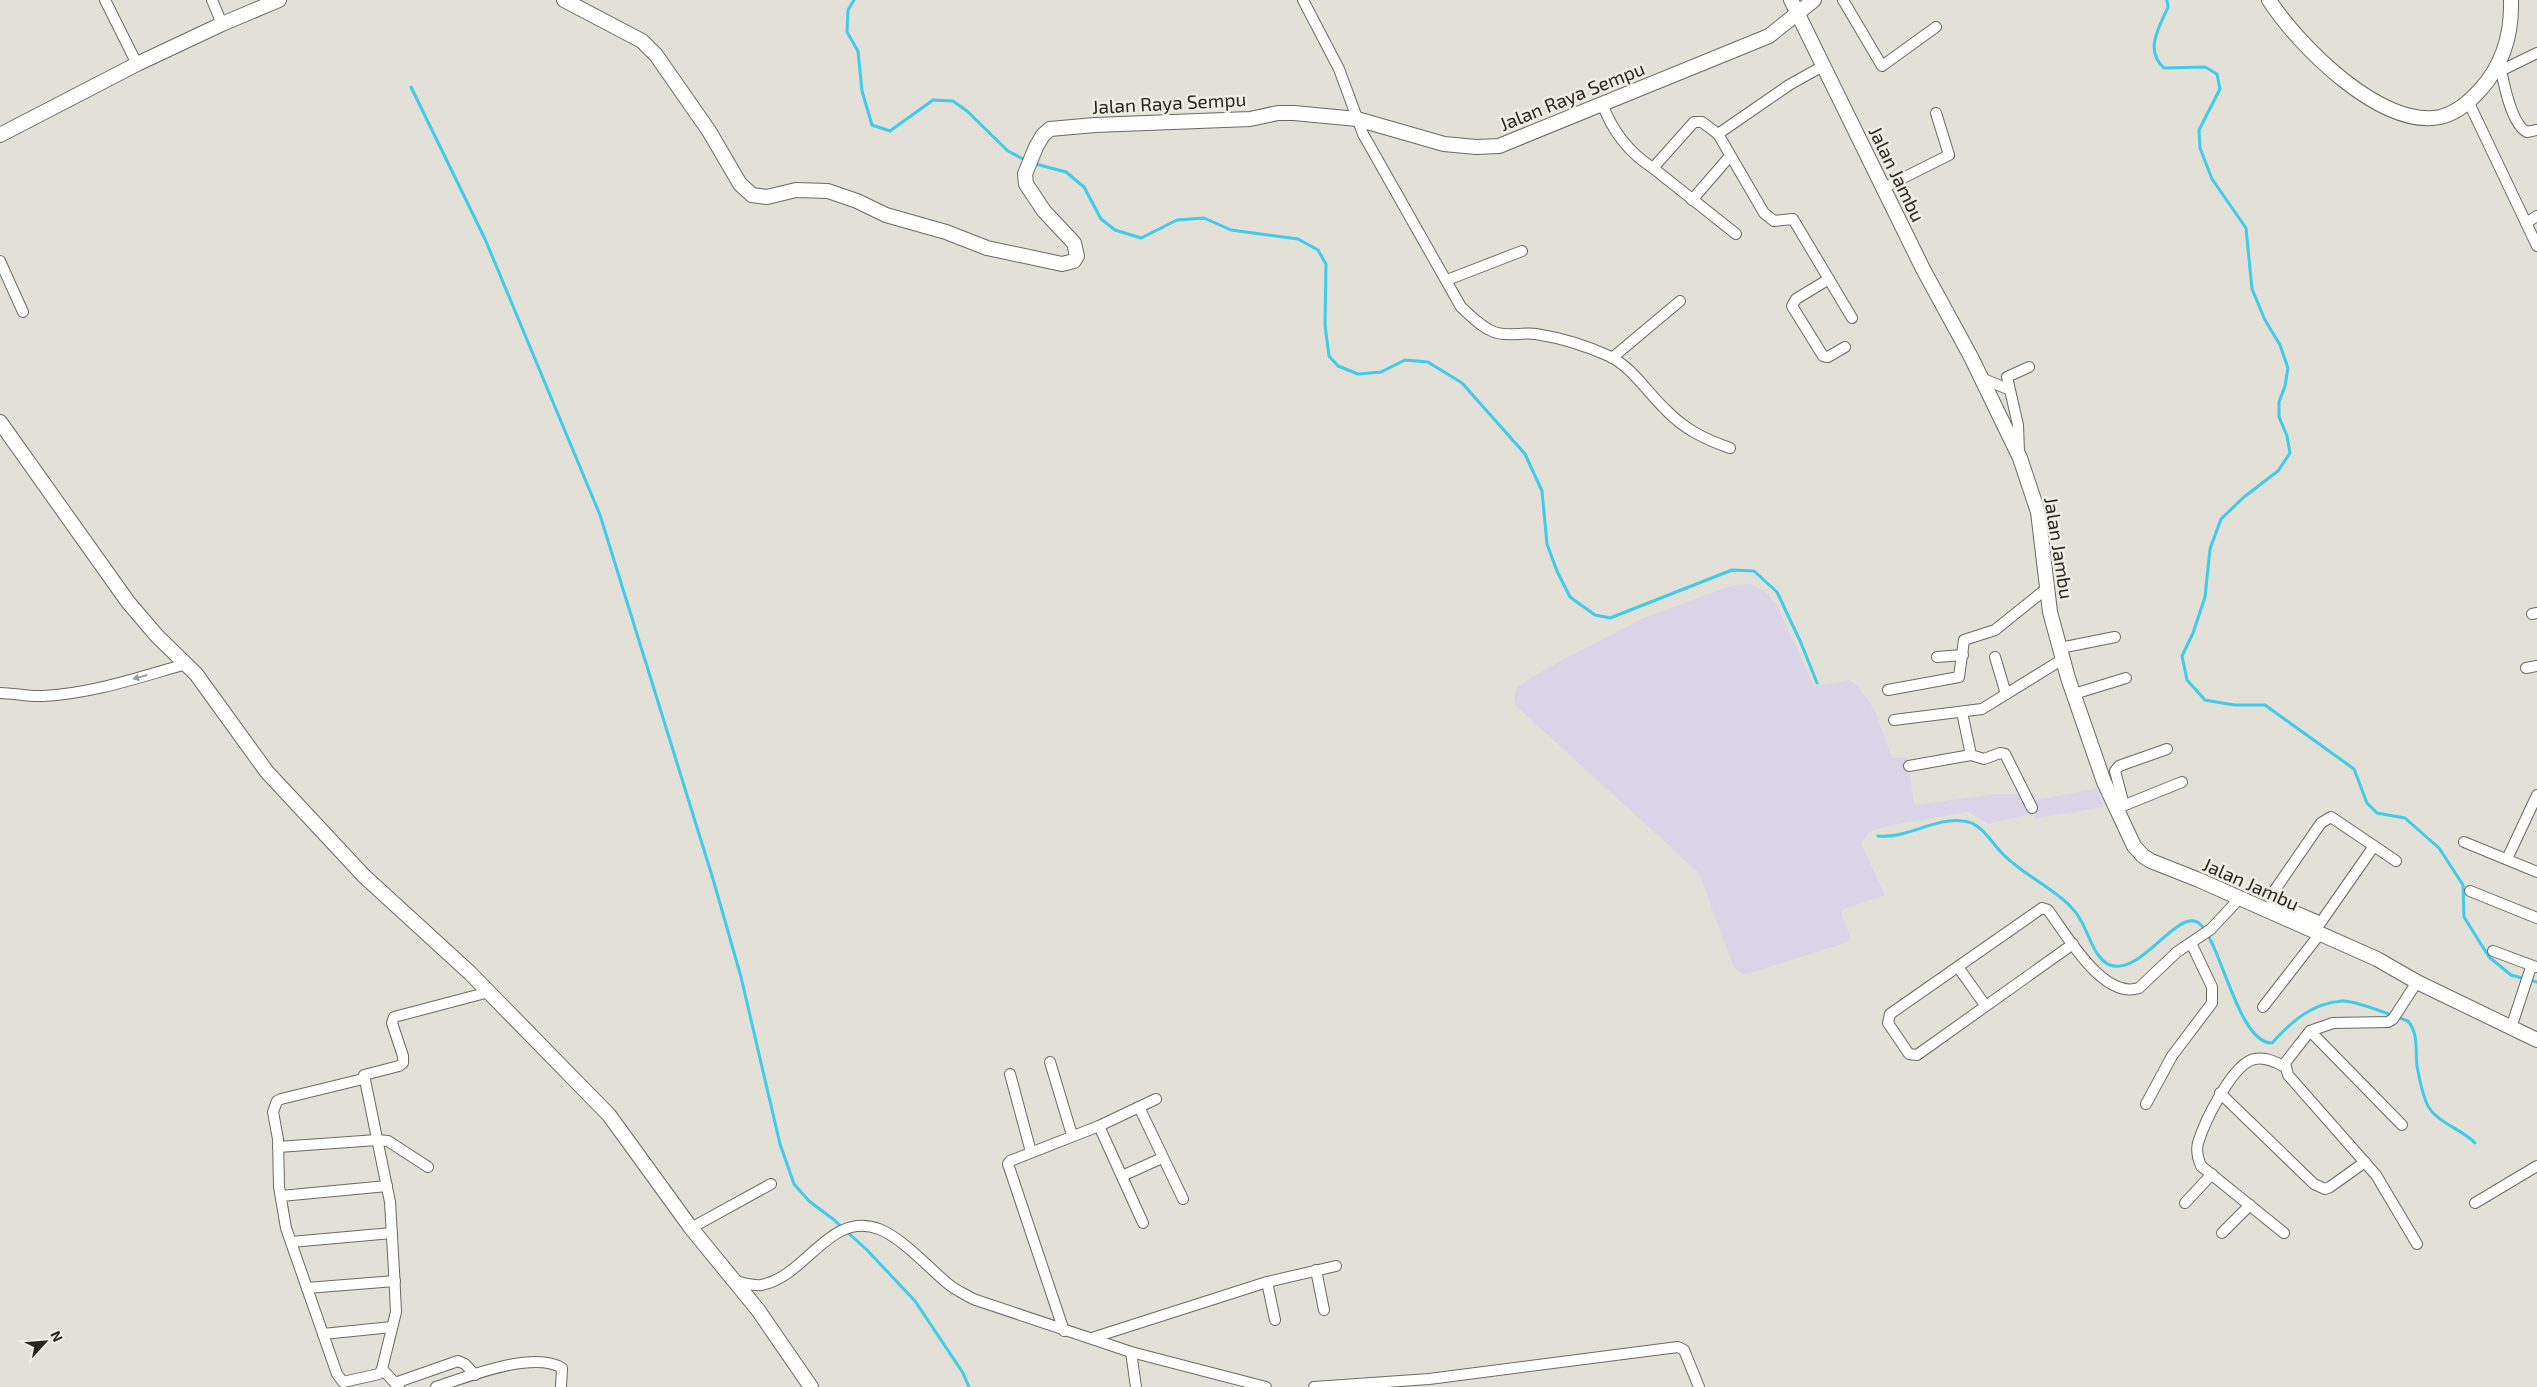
<svg xmlns="http://www.w3.org/2000/svg" width="2537" height="1387" font-family="'Exo 2',sans-serif">
<rect width="100%" height="100%" fill="#e3e1d7"/>
<path fill="#dbd3e7" d="M1750,584L1766,592L1777,605L1814,686L1850,680L1857,685L1874,709L1892,758H1908L1914,805L1997,794H2033L2037,800L2097,788L2104,807L2036,818L2034,813L1989,824L1968,812L1891,825L1869,832L1861,844L1885,895L1843,909L1841,914L1850,936L1848,942L1754,972L1744,974L1734,968L1699,873L1516,706L1514,696L1518,686L1560,661L1644,618L1733,585Z"/>
<g fill="none" stroke-linecap="round" stroke-linejoin="round">
<g stroke="#3fcbe9" stroke-width="3">
<path d="M854,0L848,10L847,32L858,51L862,91L872,125L890,131L933,100L953,101L967,111L1008,151L1027,161"/>
<path d="M2167,0L2168,7C2159,28 2144,50 2164,68L2205,67L2217,74L2220,89L2199,130L2200,148L2212,179L2246,228L2252,289L2265,320L2280,345L2288,368L2285,386L2279,402V417L2287,436L2290,453L2278,471L2244,497L2221,519L2210,549L2205,597L2193,633L2182,656L2187,680L2205,700L2234,705H2265L2354,769L2367,803L2377,813L2405,818L2439,848L2463,885L2464,917L2489,957L2511,975L2537,982"/>
<path d="M411,87L485,239L600,515L713,879L741,977L780,1144L794,1184L809,1201L833,1219L867,1250L915,1301L963,1373L969,1387"/>
<path d="M1032,163L1066,172L1084,187L1101,219L1115,230L1141,238L1177,220L1204,218L1231,230L1298,239L1318,250L1326,264L1325,325L1329,356L1338,366L1358,374L1381,372L1405,360L1428,362L1462,383L1525,454L1542,491L1547,544L1557,571L1570,597L1595,615L1610,618L1732,570L1754,571L1777,592L1801,643L1817,683"/>
<path d="M1878,836C1907,839 1935,817 1963,821C1980,822 1990,840 2000,851C2023,877 2065,892 2080,919C2089,933 2094,959 2110,965C2141,977 2179,905 2200,924C2222,945 2238,1043 2272,1043C2291,1022 2312,1003 2342,1001C2356,1000 2393,1016 2408,1021C2419,1035 2415,1049 2417,1066C2419,1077 2422,1093 2427,1104C2435,1122 2462,1129 2475,1143"/>
</g>
<g stroke="#6a6960" stroke-width="12">
<g id="street">
<path d="M105,0L137,64"/>
<path d="M212,0L222,24"/>
<path d="M1303,0L1339,69L1363,134L1461,307C1471,316 1481,327 1494,332C1507,337 1523,332 1536,334C1561,338 1587,346 1609,356C1632,367 1647,392 1665,409C1684,429 1704,439 1730,448"/>
<path d="M1843,0L1882,66L1936,27"/>
<path d="M2501,70C2504,85 2512,125 2527,132L2537,130"/>
<path d="M2496,73L2537,53"/>
<path d="M1602,103C1612,131 1628,152 1653,168"/>
<path d="M2469,103L2537,246"/>
<path d="M1718,134L1789,85L1823,66"/>
<path d="M1883,188L1949,155L1936,113"/>
<path d="M1692,200L1730,156"/>
<path d="M2526,223L2537,216"/>
<path d="M1736,234L1653,168L1694,122H1702L1718,134L1764,213L1774,221L1793,219L1852,318"/>
<path d="M0,261L23,312"/>
<path d="M1829,279L1796,299L1792,306L1823,356L1828,357L1845,347"/>
<path d="M1447,280L1522,251"/>
<path d="M1612,358L1680,301"/>
<path d="M1981,378L2008,389"/>
<path d="M2019,452L2018,425L2007,377L2029,367"/>
<path d="M2532,614L2537,613"/>
<path d="M2060,648L2115,637"/>
<path d="M1937,657L1963,655"/>
<path d="M1995,657L2006,694"/>
<path d="M2526,668L2537,666"/>
<path d="M1888,690L1959,677L1964,640L1995,630L2046,589"/>
<path d="M0,693C14,693 29,697 43,696C91,694 140,677 186,664"/>
<path d="M2074,694L2126,678"/>
<path d="M1962,712L1971,755L1984,759L2000,753L2005,754L2032,808"/>
<path d="M1894,720L1982,709L2063,659"/>
<path d="M1909,766L1971,755"/>
<path d="M2124,805L2115,771L2119,766L2167,749"/>
<path d="M2120,807L2182,782"/>
<path d="M2464,842L2537,872"/>
<path d="M2374,846L2396,861"/>
<path d="M2507,859L2537,795"/>
<path d="M2470,891L2537,918"/>
<path d="M2313,932L2321,922L2374,846L2331,817L2321,823L2270,897L2272,901L2321,922"/>
<path d="M2073,944L1917,1055L1909,1054L1888,1023L1890,1014L2042,908L2048,910C2066,934 2103,1000 2139,988L2177,952L2211,929L2239,899"/>
<path d="M2493,951L2536,967"/>
<path d="M1958,967L1985,1005"/>
<path d="M2417,982L2393,1019L2388,1022L2333,1023L2310,1031L2285,1063L2288,1075L2376,1175L2417,1244"/>
<path d="M2263,1007L2319,935"/>
<path d="M2511,1028L2531,967"/>
<path d="M2310,1031L2402,1125"/>
<path d="M1050,1062L1072,1135"/>
<path d="M1010,1074L1031,1152"/>
<path d="M363,1079L281,1099L277,1101L273,1112L278,1139L279,1187L286,1228L337,1374L343,1382L379,1374L382,1369"/>
<path d="M2220,1093L2314,1184L2325,1189L2330,1187L2365,1162"/>
<path d="M2146,1104L2172,1056L2212,1003V987L2191,943"/>
<path d="M1139,1107L1183,1199"/>
<path d="M1099,1126L1143,1223"/>
<path d="M278,1147L377,1140L388,1141L428,1167"/>
<path d="M1122,1176L1162,1158"/>
<path d="M281,1196L387,1186"/>
<path d="M2185,1203L2212,1174"/>
<path d="M2475,1203L2537,1166"/>
<path d="M691,1228L771,1184"/>
<path d="M2222,1233L2250,1205"/>
<path d="M2284,1233L2201,1166C2198,1159 2196,1151 2198,1143C2204,1123 2233,1062 2255,1059C2266,1057 2276,1062 2285,1067"/>
<path d="M291,1242L392,1233"/>
<path d="M1316,1270L1324,1310"/>
<path d="M735,1281C744,1283 753,1286 761,1285C806,1277 830,1210 879,1229C902,1238 928,1267 947,1283C955,1290 965,1294 973,1299L1131,1352L1266,1387"/>
<path d="M1267,1282L1275,1320"/>
<path d="M307,1288L395,1281"/>
<path d="M1064,1331L1008,1164L1010,1161L1099,1126L1156,1099"/>
<path d="M323,1334L392,1327"/>
<path d="M1092,1338L1267,1282L1336,1266"/>
<path d="M1131,1352L1136,1387"/>
<path d="M395,1383L458,1361L465,1364L475,1375"/>
<path d="M399,1387L382,1369L396,1312L394,1271L390,1202L364,1075L399,1066L403,1063V1056L392,1023L394,1017L489,992"/>
<path d="M436,1387C467,1377 533,1350 562,1368L561,1387"/>
<path d="M1314,1387L1429,1379L1678,1347L1684,1350L1699,1387"/>
</g>
</g>
<g stroke="#6a6960" stroke-width="16">
<g id="secondary">
<path d="M564,0L642,41L656,55L709,131L740,184L752,195L767,197L796,190L828,191L857,201L886,215L946,232L987,248L1062,264L1074,261L1077,256L1074,243L1044,211L1026,184L1025,174L1036,147L1043,135L1050,129L1095,125L1250,119L1278,113H1294L1357,119L1444,144L1476,147L1499,146L1769,36L1814,0"/>
<path d="M1791,0L1923,269L1971,357L2020,458L2038,512L2050,612L2068,678L2104,782L2134,846L2143,856L2151,861L2199,880L2377,959L2417,982L2537,1040"/>
<path d="M2269,0C2298,45 2381,129 2440,117C2457,113 2469,102 2480,90C2503,65 2512,35 2511,0"/>
<path d="M0,135L137,64L222,24L279,0"/>
<path d="M0,422L128,602L157,636L196,674L267,772L364,876L470,973L609,1115L691,1228L758,1310L811,1387"/>
</g>
</g>
<use href="#street" stroke="#fff" stroke-width="10"/>
<use href="#secondary" stroke="#fff" stroke-width="14"/>
</g>
<defs><path id="oneway-solid" d="M-6-.8H1V-3.2L6.5 0L1 3.2V.8H-6Z" transform="scale(1.25)"/></defs>
<use fill="#9d9d9b" href="#oneway-solid" transform="translate(140 677) rotate(164)"/>
<g text-anchor="middle" stroke-width="5" stroke-linejoin="round" paint-order="stroke">
<g font-size="19" fill="#262521" stroke="#f0eee4">
<text transform="translate(1572 96) rotate(-22)" y="7">Jalan Raya Sempu</text>
<text transform="translate(1169 103) rotate(-3)" y="7">Jalan Raya Sempu</text>
<text transform="translate(1897 174) rotate(64)" y="7">Jalan Jambu</text>
<text transform="translate(2059 548) rotate(81)" y="7">Jalan Jambu</text>
<text transform="translate(2251 884) rotate(24)" y="7">Jalan Jambu</text>
</g>
</g>
<g transform="translate(45 1342) rotate(64)" stroke="#f0eee4" stroke-width="4" paint-order="stroke">
<path d="M0-4L9 19L0 12L-9 19Z" fill="#262521"/>
<text y="-8" font-size="14" font-weight="bold" text-anchor="middle" fill="#262521">N</text>
</g>
</svg>
